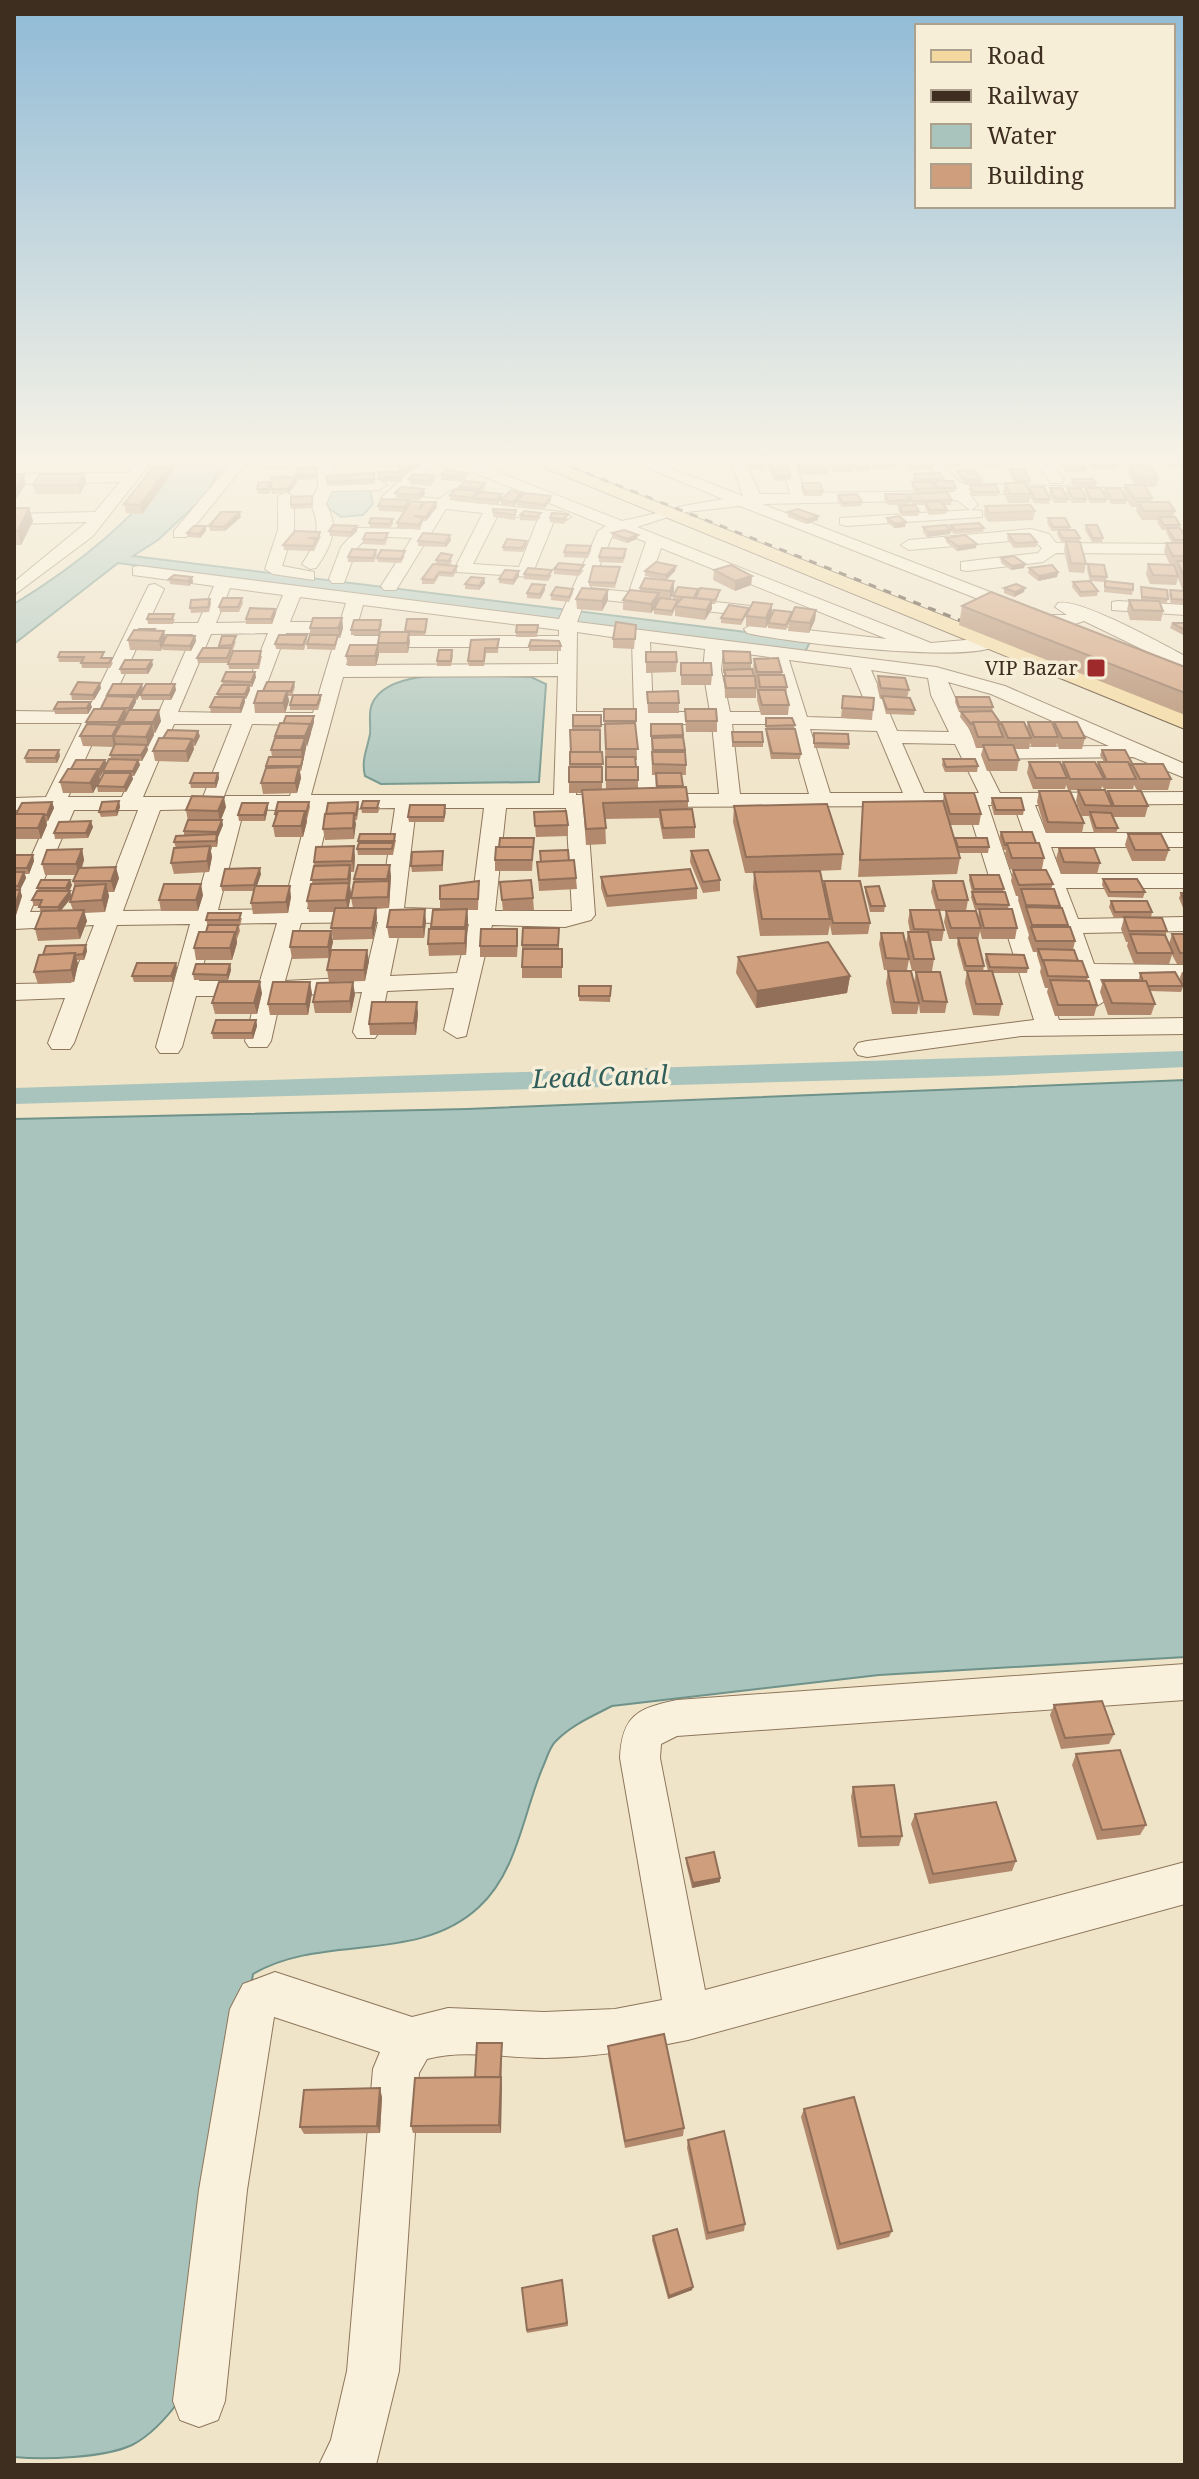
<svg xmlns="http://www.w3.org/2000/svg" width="1199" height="2479" font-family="'Noto Serif',serif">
<rect width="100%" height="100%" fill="#f0e4c8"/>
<g fill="#a9c4bc" stroke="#6f938a" stroke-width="2">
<path d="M174,461H225L205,496L158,540L133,556L811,640L805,652L118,563L14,644V604C70,570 140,517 174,461Z"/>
<path d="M327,489H370L373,504L363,515L341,517L326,506Z"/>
<path d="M498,676L531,677L546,684L539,782L381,784L365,776C361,760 367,750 370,734C371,724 368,713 372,704C388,667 465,676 498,676Z"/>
<path d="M1185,1080V1657L879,1675L612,1706C593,1716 571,1725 555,1742C549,1748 546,1761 542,1769C523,1815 517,1872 479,1907C417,1965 322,1933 253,1974L182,2397C169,2415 152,2435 132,2445C104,2458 44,2460 14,2457V1119L467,1109Z"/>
</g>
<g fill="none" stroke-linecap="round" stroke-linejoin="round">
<path fill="#a9c4bc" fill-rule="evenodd" d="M1185,1051V1067L988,1076L14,1104V1088Z"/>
<g stroke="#8d765c" stroke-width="2">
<g id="minor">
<path d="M137,461H152L93,536L14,595V582L87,522L14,524V514L95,512L120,482L14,484V474L128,473Z"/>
<path d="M233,461H248L186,537H174V531Z"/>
<path d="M259,461H408L401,465L333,466V482L379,480L387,485L379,490L332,491L326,504C340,527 331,547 316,568L310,569L302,564C315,545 323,526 310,504L318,487V467H265L260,466Z"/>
<path d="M421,461H437L402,495L439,499L452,490L460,495L455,501L563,512L571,517L563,522L554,521L531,577L457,572L455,568L483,513L446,509L396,590H384L381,586L412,538L368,536L357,548L344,583H332L329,579L341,547L358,528L418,529L432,507L389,503L381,498ZM498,515L538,519L519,567L473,564Z"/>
<path d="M631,461H652L743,496L731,461H745L760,494H790L781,461H795L805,493L950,491L926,461H941L960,483L1145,489L1148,492L1140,497L969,493L978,505L971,510L982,511V517L846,526L840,524V518L970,510L957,500L762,504L1050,615H1067L1055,607L1058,603C1080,598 1162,644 1185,656V670L1084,621L1072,625L1042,624L740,506L678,513V507L723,499Z"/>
<path d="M1035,461H1050L1064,480L1061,483H1051Z"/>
<path d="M475,467H485L622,521L671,510V516L637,527L931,643L989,638L998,644C978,665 782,642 747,633L744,629L753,624L887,639L661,548L645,594L768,608L777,613L768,618L586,598L577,622L936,667L1005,686L1185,764V778L1133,757L983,759L1000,793L1185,792V804L1035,805L1046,833H1185V847H1051L1061,874H1185V888H1066L1078,919L1185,917V931L1083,933L1094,964L1185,965V979H1100L1108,999L1095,1007L1082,999L1014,805H988L1059,1020L1185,1018V1034L1021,1036L867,1057L858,1055L854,1049L858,1043L867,1041L1034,1020L967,806L587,807L595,915L591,920L565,927L492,925L466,1036L457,1038L444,1030L454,988L387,991L379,1032L375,1038H357L353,1032L362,992L281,996L271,1041L267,1047H249L245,1041L256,996H196L182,1047L178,1053H160L156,1047L190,924L117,925L74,1043L70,1049H52L48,1043L65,998L14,1000V984L71,983L94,925L14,929V895L52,810H14V798L46,797L82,723H14V711L87,712L149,585L155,584L164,589L148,623H198L214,586L133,575V567L139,566L559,619L598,531L606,526L475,473ZM621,532L646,542L629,592L590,588L613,534ZM230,588L283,595L272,622L216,623ZM300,597L346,603L340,622H290ZM363,605L559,630V636H354ZM577,632L632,640L634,712H576ZM268,633L236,713L178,712L211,634ZM286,633H337L313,713H256ZM143,634H193L159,712H107ZM650,642L705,649L703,670L710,712H653ZM351,647H558V664L346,665ZM723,651L769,657L785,712H730L721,670ZM789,660L851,668L872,719L807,717ZM871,670L928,678L931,695L949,732L897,731ZM558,676L554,795H311L343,677ZM948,682L991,694L1109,746L977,747ZM101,724H154L122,797H68ZM174,724H232L203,797H143ZM252,724L310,725L290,796H224ZM576,724H634L635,794L576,795ZM654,724H712L719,794H656ZM732,724H789L809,794H740ZM810,729L877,731L903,793H830ZM902,743L955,744L979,793H924ZM395,808L380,908L307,909L330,809ZM416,808H484L471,910L404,908ZM506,808H566L572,911H495ZM211,809H223L194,910L123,911L160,810ZM244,809L308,811L283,909L218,910ZM74,810H138L99,911L30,912ZM378,922L365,977L285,981L301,923ZM401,922L469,924L457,973L390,976ZM277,923L260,981H199L214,924Z"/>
<path d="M286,492L294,497V530L282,566L314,572V580L273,574L265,569L278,530V497Z"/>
<path d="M1031,529L1049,534L1056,543L1185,544V554L1056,553L1043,562L967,571L961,570V562L1038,553L1042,548L1031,539L909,550L901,545L909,540Z"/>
<path d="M1118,601L1185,605V615L1112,610V602Z"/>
<path d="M1185,1664V1700L677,1736L661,1744L660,1758L705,1990L1185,1862V1904L688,2040C640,2050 594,2057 545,2058C505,2058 465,2049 427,2059L419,2073L399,2371L376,2465H319L331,2440L347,2371L373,2069L380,2052L274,2017L247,2190L225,2401L218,2420L199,2427L180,2420L173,2401L199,2190L230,2009L243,1984L275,1972L412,2017L448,2008L544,2012L615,2009L662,2000L620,1758C622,1715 638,1708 677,1700Z"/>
</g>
</g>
<g stroke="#5b4430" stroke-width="2">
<path id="major" d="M528,461H554L1185,712V729Z"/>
</g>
<use href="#minor" fill="#faf1dc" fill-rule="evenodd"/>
<use href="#major" fill="#f3d9a0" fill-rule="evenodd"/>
<path stroke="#3d2e20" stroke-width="3" stroke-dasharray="8 8" stroke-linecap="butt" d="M556,461L980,628"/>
</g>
<g fill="#b2896c">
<path d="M158,461H180L170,476H168L169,478L142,514L126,513L124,504L154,469V467Z"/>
<path d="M745,461H763L764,469H747Z"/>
<path d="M767,461H785L791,476L790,480L774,481Z"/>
<path d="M794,461H824V464L828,469V474L800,475Z"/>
<path d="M851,461H866L870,467L869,471L857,472L853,466V462L855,461Z"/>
<path d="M871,461H892L894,465V469L874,470L871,464Z"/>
<path d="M903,461H935L933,469L908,470Z"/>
<path d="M943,461H962L961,466H946Z"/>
<path d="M983,461H1007L1006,466H985Z"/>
<path d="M1018,461H1033V464H1020Z"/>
<path d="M1059,461H1081L1086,468L1085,472H1066L1061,465L1062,464Z"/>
<path d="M1088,461H1116L1118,465L1117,469H1093Z"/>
<path d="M1162,461H1185V467H1169Z"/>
<path d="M421,462V467L402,474V482H380L379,472H398L397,464Z"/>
<path d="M831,463L853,467L852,472H833L831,468Z"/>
<path d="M1130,465L1158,478L1156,487H1145L1152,498L1151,502L1175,511L1173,517L1180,525L1179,528L1185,536V604H1171L1169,595L1170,590L1183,591L1178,578L1176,585L1150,584L1146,574L1148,564L1170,565L1164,552L1166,543H1172L1166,532L1167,530H1162L1157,522L1158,520H1142L1136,511L1137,507H1131L1127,500L1126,504H1111L1104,492L1105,488L1123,493L1125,485H1135L1128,473Z"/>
<path d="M1010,469L1030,481L1029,485H1026L1028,490L1029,487L1050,499L1049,504L1034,503L1030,497L1029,503H1008L1003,492L1005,483H1015L1010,473Z"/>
<path d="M958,471L981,480L980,484L965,485L958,475Z"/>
<path d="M318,472L317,479L297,480V482L289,493L272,494L271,489L296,477L295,475Z"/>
<path d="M374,473L375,484L327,486L326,476Z"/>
<path d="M467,473V477L463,482L441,480V475Z"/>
<path d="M914,474L944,479L943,481L956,488L955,492H937L934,486V484H932L935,488L934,493H915L912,487V482H915L913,478Z"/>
<path d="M435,476V481L430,486L410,484L409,479Z"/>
<path d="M1072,479L1096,483L1095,488H1074L1071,483Z"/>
<path d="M270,482L271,487L269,494H258L257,489Z"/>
<path d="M86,483L80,494H36L33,485Z"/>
<path d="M485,483V488L481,492L502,494V498L497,505L474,503V500L472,502L450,500V495L459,490V487Z"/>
<path d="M802,483L823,491L822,496H804L801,488Z"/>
<path d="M970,485L999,492L998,496H972L969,489Z"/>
<path d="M1050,488L1068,499L1067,503H1054L1049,493Z"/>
<path d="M1067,488L1086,499V503H1072L1066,493Z"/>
<path d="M1085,488L1107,499L1106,503H1090L1084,492Z"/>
<path d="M395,493L425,494L419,500L396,498Z"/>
<path d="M885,494L909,498V494L952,500L951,505H943L947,510L946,514L929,515L925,507V505H912L910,500L909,505H888L884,499Z"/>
<path d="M522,495L551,500L544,509L517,506V502L514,506L501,505V500Z"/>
<path d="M838,495L862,502L861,506L842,507L837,500Z"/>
<path d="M312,496L313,508L291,509V505Z"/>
<path d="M409,500V504L423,505L436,502L437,507L426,521H423L420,530L397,528V523L404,512L379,511L378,506Z"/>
<path d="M899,506L919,511L918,516H902L898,510Z"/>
<path d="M985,506L1035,511L1033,520L988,522L984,515Z"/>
<path d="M14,508H29L33,521L21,545H14Z"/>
<path d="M493,509L516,510L515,520L493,517Z"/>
<path d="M788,512L818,520L807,524L788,517Z"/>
<path d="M520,515L541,517L537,521L520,520Z"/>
<path d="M241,517L225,531H210L209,526Z"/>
<path d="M550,518H568L564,524L550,522Z"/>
<path d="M887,518L906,522L905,527L894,528L887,522Z"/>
<path d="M1048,518L1070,527V530L1080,538L1079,542L1086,564L1084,573L1069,572L1064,550L1065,543H1062L1057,534L1058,531H1052L1047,523Z"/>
<path d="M393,519V524L390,528L370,527L369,523Z"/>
<path d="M950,525L984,528L983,532L954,534L951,531L950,534L927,537L923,532V527L950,529Z"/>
<path d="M1086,525L1103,538L1102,542H1092L1085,530Z"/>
<path d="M357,526V531L351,537L330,536L329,531Z"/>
<path d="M206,531L200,538L188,537L187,533Z"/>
<path d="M388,533V538L385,545L363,544V539Z"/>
<path d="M612,533L637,539L627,543L612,538Z"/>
<path d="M1008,534L1037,542L1036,547L1014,548L1007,539Z"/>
<path d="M321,536L314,551L284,550L283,545Z"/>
<path d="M946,538L976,548L957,551L946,542Z"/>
<path d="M451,540L446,547L418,546V541Z"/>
<path d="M527,541V546L523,552L503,551V547Z"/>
<path d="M591,546V551L588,558L564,557V552Z"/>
<path d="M376,550L377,555L374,562H348V557Z"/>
<path d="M626,554L623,563L599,562V557Z"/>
<path d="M405,556L401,563L378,562L377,558Z"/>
<path d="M1001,558L1025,564L1024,568L1011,570L1001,563Z"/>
<path d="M436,560H452L450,566H457V571L453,577L439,576L434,584H422V579L436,565Z"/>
<path d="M1088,564L1107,577L1106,581L1133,590L1132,595L1104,592L1105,582L1090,581L1087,569Z"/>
<path d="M676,566L675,571L666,580L645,576V571Z"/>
<path d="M620,567L615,588L589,586V582Z"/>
<path d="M1029,568L1058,572L1057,577L1038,581L1028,573Z"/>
<path d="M554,569L584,570L579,576L554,574Z"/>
<path d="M714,570L752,576L751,585L735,591L713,580Z"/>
<path d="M519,571V576L513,585L499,583V579Z"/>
<path d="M524,574L552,575L548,581L524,579Z"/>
<path d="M192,577L193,582L189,586L170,584L169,579Z"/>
<path d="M484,578L485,583L479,590L465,589V584Z"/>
<path d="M674,581V591L670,599H673V596L698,593L719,595L715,604H712V609L705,620L675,616V609L672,616L654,614V610L651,613L623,610V600L640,591V588Z"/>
<path d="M1073,582L1098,591L1097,596L1080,597L1072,587Z"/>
<path d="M1141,587L1168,599L1166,604L1160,603L1163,611L1161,621L1130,620L1127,610L1129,600L1141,601Z"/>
<path d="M1004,588L1024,592L1014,597L1004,593Z"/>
<path d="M573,589V593L569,602L551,600V595Z"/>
<path d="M545,590L540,599L527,598V593Z"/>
<path d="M608,590V600L602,611L577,609L576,599Z"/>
<path d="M242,598L243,603L239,612H220L219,607Z"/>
<path d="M210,599L211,604L209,612L191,613L190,608Z"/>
<path d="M772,604V614L766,628L746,626V616L741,625L721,623V618Z"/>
<path d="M962,606L1185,667V715L959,625Z"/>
<path d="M275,609L276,613L272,624H246V619Z"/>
<path d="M816,610L815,620L809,633L788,631L789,624L786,630L768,628V623L792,612Z"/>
<path d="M342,618L343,628L340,638H338L335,650L307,649V644L310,635V628Z"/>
<path d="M147,619H175L173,624H148Z"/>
<path d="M381,620L382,625L379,635H351V630Z"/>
<path d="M1172,623H1185V636L1170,628Z"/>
<path d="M427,624L425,636H409L408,653H379L376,666H348L346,656L378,645V643Z"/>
<path d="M538,625L537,637H516V632Z"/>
<path d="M636,625L634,649L613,648V639Z"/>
<path d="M155,629V631H164L165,639L195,636L196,641L191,651L163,650L162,648L161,651L130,650L128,640Z"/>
<path d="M307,635V640L304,650L276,649L275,644Z"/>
<path d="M499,639L498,653H486L484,666H469L468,661Z"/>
<path d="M236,641L233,650H232V653L262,656L259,669H229L228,663H198L197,658L219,648V646Z"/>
<rect x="529" y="646" width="32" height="5"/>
<path d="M723,651L751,663V669L754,676H755L753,669L754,659L782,672V675L787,687L786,695L789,705L788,715H761L757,700V682L756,698H725L724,673H723Z"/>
<path d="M646,652L677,662L676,672L646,673Z"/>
<path d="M453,655L451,666H437V661Z"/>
<path d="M58,657H105L113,663L110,668H82L81,662H59Z"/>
<path d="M681,663L712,675L711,685H681Z"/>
<path d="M153,665L148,674H121L120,669Z"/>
<path d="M878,676L909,690L907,698L915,710L914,715L886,714L882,699H880L877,686Z"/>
<path d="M256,677L252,687H250V690L246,699H245V702L241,713H211L210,707L218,697L217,694L223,685L222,681Z"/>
<path d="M294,682L295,687L292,696H288L289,701L285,713H255L254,703L263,691Z"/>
<path d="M142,684L137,700H136V702L132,710L161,721L155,733H154V735L147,747L148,750L142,761H139L140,765L134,776H132L133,779L126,792H98L97,786L104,774L103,772L100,777V780L93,793H63L60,782L71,769L105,760L106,764L111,759L110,755L114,747L83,746L80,736L87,724L86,722L101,709L107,697V695Z"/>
<path d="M101,688L94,700H72L71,694Z"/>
<path d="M176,690L171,700H142L140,695Z"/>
<path d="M647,692L679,703V713H648Z"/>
<path d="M321,695V700L318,710H290V705Z"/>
<path d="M843,696L874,698L872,720L841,718Z"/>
<path d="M956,697L993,707L992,711L1001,724L1000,729L1001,722L1027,727L1028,722L1053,726L1054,722L1085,738L1082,749H1059L1057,743L1056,747H1032L1030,743L1029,749H1015L1019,760L1017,771H987L981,755L983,748H976L971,732V730H970L960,717L961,712H959L955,702Z"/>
<path d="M92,707L88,714H55L54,709Z"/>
<path d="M604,709L636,721L637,760H635L636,767H638V788H657L656,775H652L651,724H682L686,765V775H681L683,787L688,801V809L695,827V838L663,839L659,818L605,819L606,844L586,845L582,793H569V767L573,715H601L600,752H602V789H606Z"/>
<path d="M685,709L717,721V732H686Z"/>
<path d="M766,718L795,725L794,729L801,754L800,759H771L766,734Z"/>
<path d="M314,722L311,731V734L306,747L301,771H300L301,778L297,793L263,794L261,783L266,766L272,757L271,750L275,738V736Z"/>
<path d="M732,732L763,742V747H732Z"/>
<path d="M814,733L849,744V749L814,748Z"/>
<path d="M200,736L195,746H193L194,749L188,762L155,761L153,751Z"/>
<path d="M1102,750L1132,764L1171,779L1168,790H1137L1134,785L1133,789H1104L1102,786L1101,790H1068L1066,785L1065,789H1033L1027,773L1029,762L1062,765L1063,762L1097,766L1098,762H1104L1100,755Z"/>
<path d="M60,756L57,763H26L25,758Z"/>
<path d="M943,759L978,766L977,772H945L942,765Z"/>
<path d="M218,773L219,778L216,788H191L190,783Z"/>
<path d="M1078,790L1107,795L1108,791L1148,806L1145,817H1113L1118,828L1116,833H1094L1089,816H1082L1076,801Z"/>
<path d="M1039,791L1084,823L1082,833H1046L1037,802Z"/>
<path d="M944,793L981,814L979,825H950L955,841L989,847L988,853H959L960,858L957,874L858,877L863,802L943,801Z"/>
<path d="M992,798L1024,810L1023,815H994L991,803Z"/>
<path d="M119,801L120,807L117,816L101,817L99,812Z"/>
<path d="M52,802L54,808L48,821H46L47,825L41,839H14V814Z"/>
<path d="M309,802L310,807L303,837H275L273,826L275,819V814Z"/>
<path d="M358,802L359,807L357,820H355L354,839L325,840L323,829Z"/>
<path d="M268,803V808L265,821H239L238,815Z"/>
<path d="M734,806L843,854L841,870L787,872L824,888V881L870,923L868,934L832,935L830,925L828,935L760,936L753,888L754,873H745L733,822Z"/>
<path d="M226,807L221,820L223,825L218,837L217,847H210L212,857L209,872L174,874L171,863L176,848L174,842L184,835V831L188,821L186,810Z"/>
<path d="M380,807L378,813H362L361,808Z"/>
<path d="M446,811L444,822H409L408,817Z"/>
<path d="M534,812L568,825V836L536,837Z"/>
<path d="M93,827L88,838L55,839L54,833Z"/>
<path d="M1001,832L1036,843L1044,858L1042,869H1010L1005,854L1006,850H1003L999,838Z"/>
<path d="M360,834L396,840L393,855H358L357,849Z"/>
<path d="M1128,834L1169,850L1165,861H1132L1125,845Z"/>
<path d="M534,838L532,871H495V860Z"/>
<path d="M1059,848L1100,863L1097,874H1061L1056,859Z"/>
<path d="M82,849L84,860L82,868L119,878L114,892H108L109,896L105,912L84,913L87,921L80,939L38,941L35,929L41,913L39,906H34L32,900L38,891L37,888L72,885L69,891L72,897L61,910H73L70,902L75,888L73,881L76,875H45L42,864Z"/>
<path d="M691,851L720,880V891L703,893L690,862Z"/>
<path d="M14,855H33L34,861L29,874H25L26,878L20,890L22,896L16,915H14Z"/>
<path d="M355,856L354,872H351L350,886L351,895L348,908H353L351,898L354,879L391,876L389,908L376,909L377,919L373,939L333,940L331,928L335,912H309L307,901L312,884L314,862Z"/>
<path d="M443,856V871L412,872L411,866Z"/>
<path d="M569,861L576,878L577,889L539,891L537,862Z"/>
<path d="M1013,870L1053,884L1051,889L1060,906V908L1068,925V927L1075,941L1073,950L1088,977L1087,981L1097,1005L1094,1016H1055L1047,992L1048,988H1045L1040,972L1041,968L1037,955L1038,952H1033L1028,938L1029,935L1018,900L1019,896H1016L1011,881Z"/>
<path d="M261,874L257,886L291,897L288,913L253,914L251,903L254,891H222L221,886Z"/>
<path d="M970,875L1004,889L1003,892L1009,905L1008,909L1017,928L1015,939H982L980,931L978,940H977L984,966L983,971H988L985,960L986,954L1028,968L1027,973H993L1002,1004L999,1016L973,1015L965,983L967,971H964L957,944L958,939H949L944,922L946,911H939L944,930L942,941H930L934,959L932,971H912L909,959L907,970H884L879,944L881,933L906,943L908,932H910L908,921L910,910H936L931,892L933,881L968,900L966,911L978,918L979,910H975L971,897L972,892L969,880Z"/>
<path d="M601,877L697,888V899L607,907L601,888Z"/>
<path d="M1103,879L1145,892L1143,898L1108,897L1102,885Z"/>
<path d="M479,881L478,910H467L468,920L466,955L429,956L428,944L431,927L440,910V899Z"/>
<path d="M500,882L533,898L534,910L503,911Z"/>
<path d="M865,887L885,906L884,912H870L865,892Z"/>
<path d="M1181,893H1185V908H1183L1179,898Z"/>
<path d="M203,895L198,911H161L159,900Z"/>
<path d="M1111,901L1152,912L1151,918L1167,931L1165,936L1169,944L1172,934H1185V965L1177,964L1172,955L1169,964H1134L1127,946L1128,942H1126L1121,929L1124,918H1114L1109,907Z"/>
<path d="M242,918L240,926H239L240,931L237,939V943L232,960H196L194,948L206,932L208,926L206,920Z"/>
<path d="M426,921L424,938H389L387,927Z"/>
<path d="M559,928V949H562V978H522V945Z"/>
<path d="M331,931L333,942L329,958L292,959L290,947Z"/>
<path d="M518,940L517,957H480V946Z"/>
<path d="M86,945L87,951L84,960H77L78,964L74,982L38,984L34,972L43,955Z"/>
<path d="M738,957L850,976L847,993L756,1008L736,973Z"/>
<path d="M369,961L365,981L329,982L327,970Z"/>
<path d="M176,963L177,969L173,982H134L132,976Z"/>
<path d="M230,964L231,970L228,980H194L193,974Z"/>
<path d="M888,971L914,983L916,972L947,1002L945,1013H920L919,1004L917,1014H892L886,983Z"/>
<path d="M1182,972H1185V991L1183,987L1181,992L1150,991L1155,1004L1151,1015H1108L1100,992L1103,981H1139V979L1140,973L1181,983L1180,977Z"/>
<path d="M579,986H611L610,1002L579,1001Z"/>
<path d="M262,993L257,1014H215L212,1003Z"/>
<path d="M312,993L308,1015H270L268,1004Z"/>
<path d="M355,994L351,1013H315L313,1002Z"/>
<path d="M418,1013L416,1035H370L369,1024Z"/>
<path d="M256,1020L257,1026L253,1039H213L212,1033Z"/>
<path d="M1054,1705L1114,1734L1109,1744L1061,1749L1050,1715Z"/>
<path d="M1076,1754L1146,1825L1140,1835L1097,1840L1072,1765Z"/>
<path d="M853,1787L902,1836L899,1846L858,1847L851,1797Z"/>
<path d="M915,1814L1016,1861L1012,1871L929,1884L911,1824Z"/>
<path d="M686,1858L720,1878V1882L692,1888L686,1863Z"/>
<path d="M608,2046L684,2128L683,2136L625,2148L608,2055Z"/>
<path d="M502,2047L501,2133H413L411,2126L475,2078Z"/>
<path d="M382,2097L380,2133L304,2134L300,2127Z"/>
<path d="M804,2109L892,2231L889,2237L837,2250L801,2117Z"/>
<path d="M688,2140L745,2224L744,2231L706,2240L687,2148Z"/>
<path d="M653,2236L692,2290L668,2299L652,2240Z"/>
<path d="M562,2280L568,2326L527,2333L522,2288Z"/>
</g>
<g fill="#916f58">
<path d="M172,461H180L170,476L168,467Z"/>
<path d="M421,463V467L399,475V470Z"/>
<path d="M167,469L169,478L142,514L140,505Z"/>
<path d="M84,474L86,483L80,494L78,485Z"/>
<path d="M24,475L26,484L14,502V490Z"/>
<path d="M296,477L297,482L289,493L288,489Z"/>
<path d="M424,489L425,494L419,500L418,495Z"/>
<path d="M522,492V496L514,506L513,502Z"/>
<path d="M502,494V498L497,505V500Z"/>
<path d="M551,496V500L544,509V505Z"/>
<path d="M436,502L437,507L426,521V517Z"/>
<path d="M29,508L33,521L21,545L18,531Z"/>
<path d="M240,512L241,517L225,531L224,527Z"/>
<path d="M818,516V520L807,524L808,520Z"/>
<path d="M906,522L905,527L894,528L895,524Z"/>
<path d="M206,526V531L200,538L199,534Z"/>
<path d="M357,526V531L351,537V532Z"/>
<path d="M951,530L950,534L927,537L928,532Z"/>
<path d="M450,535L451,540L446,547L445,543Z"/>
<path d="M638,535L637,539L627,543V539Z"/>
<path d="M977,544L976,548L957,551L958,546Z"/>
<path d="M1025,564L1024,568L1011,570L1012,566Z"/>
<path d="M676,566L675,571L666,580V575Z"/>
<path d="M519,571V576L513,585V580Z"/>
<path d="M1058,572L1057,577L1038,581L1039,576Z"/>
<path d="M752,576L751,585L735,591V581Z"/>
<path d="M192,577L193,582L189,586L188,581Z"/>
<path d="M484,578L485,583L479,590V586Z"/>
<path d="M674,581V591L670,600V591Z"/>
<path d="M545,585V590L540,599V594Z"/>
<path d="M1025,588L1024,592L1014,597L1015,592Z"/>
<path d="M608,590V600L602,611V601Z"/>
<path d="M659,593L658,603L651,613V604Z"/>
<path d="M712,600V609L705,620L706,610Z"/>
<path d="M772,604V614L766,628V618Z"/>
<path d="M275,609L276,613L272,624L271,619Z"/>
<path d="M816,610L815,620L809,633L810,623Z"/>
<path d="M342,618L343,628L340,638L338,628Z"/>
<path d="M164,631L166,641L162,645L161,651L159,641Z"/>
<path d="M409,632L410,642L408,653L407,643Z"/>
<path d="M195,636L196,641L191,651L190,646Z"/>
<path d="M378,645L379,655L376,666L375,656Z"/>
<path d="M152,660L153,665L148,674L146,669Z"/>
<path d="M255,672L256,677L252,687L251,682Z"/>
<path d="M100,683L101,688L94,700L93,695Z"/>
<path d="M142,684L143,689L137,700L136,695Z"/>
<path d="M175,684L176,690L171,700L170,695Z"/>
<path d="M249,685L250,690L246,699L245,694Z"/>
<path d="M287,691L289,701L285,713L283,703Z"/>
<path d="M135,697L136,702L130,713L129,708Z"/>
<path d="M244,697L245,702L241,713L240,708Z"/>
<path d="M90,702L92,707L88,714L87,708Z"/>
<path d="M125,709L128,719L123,722L124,726L121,733L118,722Z"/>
<path d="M159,710L161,721L155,733L153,722Z"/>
<path d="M314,716V722L307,747L305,736Z"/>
<path d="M152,724L154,735L148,747L146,737Z"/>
<path d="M118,725L120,735L114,736L116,743L114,747L112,736Z"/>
<path d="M198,731L200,736L195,746L194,741Z"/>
<path d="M305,738L306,748L301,771V766L302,760L301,750Z"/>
<path d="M192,739L194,749L188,762L186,751Z"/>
<path d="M147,745L148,750L142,761L141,755Z"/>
<path d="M59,750L60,756L57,763L55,758Z"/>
<path d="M105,760L107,765L100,777L99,772Z"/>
<path d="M138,760L140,765L134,776L133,771Z"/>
<path d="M299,767L301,778L297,793L295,783Z"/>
<path d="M98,769L100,780L93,793L90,783Z"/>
<path d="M131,773L133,779L126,792L124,787Z"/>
<path d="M218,773L219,778L216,788L215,783Z"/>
<path d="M224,797L226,807L220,822L218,811Z"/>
<path d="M119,801L120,807L117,816L116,811Z"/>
<path d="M52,802L54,808L48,821L47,815Z"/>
<path d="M268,803V808L265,821L264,815Z"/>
<path d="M305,811L307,822L303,837L301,826Z"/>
<path d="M354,813L356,824L354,839L353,828Z"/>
<path d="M44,814L47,825L41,839L38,828Z"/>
<path d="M222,820L223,825L218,837L217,847L216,841L217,832Z"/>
<path d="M91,821L93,827L88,838L86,833Z"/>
<path d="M210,846L212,857L209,872L207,861Z"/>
<path d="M354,846L355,856L354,872L352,861Z"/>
<path d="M82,849L84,860L79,875L76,864Z"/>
<path d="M33,855L34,861L29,874L27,868Z"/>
<path d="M350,865L351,876L350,886L351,895L348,911L346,900L349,887L348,879Z"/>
<path d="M390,865L391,876L389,908L387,879Z"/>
<path d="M116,867L119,878L114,892L111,881Z"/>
<path d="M260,868L261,874L255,891L254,885Z"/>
<path d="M24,872L26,878L19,892L18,886Z"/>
<path d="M70,880L72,885L68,894L66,888Z"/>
<path d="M106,884L109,896L105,912L102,900Z"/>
<path d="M201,884L203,895L198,911L196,900Z"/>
<path d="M290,886L291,897L288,913L286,902Z"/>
<path d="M20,890L22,896L16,915L14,909Z"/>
<path d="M70,891L72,897L59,913L58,907Z"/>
<path d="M376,908L377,919L373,939L372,928Z"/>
<path d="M425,909L426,921L424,938L423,927Z"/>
<path d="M467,909L468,920L466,955L465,943Z"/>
<path d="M84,910L87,921L80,939L77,928Z"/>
<path d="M331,931L333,942L329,958L328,947Z"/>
<path d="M235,932L237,943L232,960L230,948Z"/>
<path d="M86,945L87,951L84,960L83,954Z"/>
<path d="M367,950L369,961L365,981L364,970Z"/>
<path d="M75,953L78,964L74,982L71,970Z"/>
<path d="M176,963L177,969L173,982L171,976Z"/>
<path d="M230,964L231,970L228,980L227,975Z"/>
<path d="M850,976L847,993L756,1008L757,991Z"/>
<path d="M260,982L262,993L257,1014L254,1003Z"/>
<path d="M310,982L312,993L308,1015L306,1004Z"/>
<path d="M353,982L355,994L351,1013L350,1001Z"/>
<path d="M417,1002L418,1013L416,1035L414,1023Z"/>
<path d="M256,1020L257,1026L253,1039L252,1033Z"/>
<path d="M720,1878V1882L692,1888L693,1883Z"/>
<path d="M501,2077L502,2086L501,2133L499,2125Z"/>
<path d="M380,2088L382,2097L380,2133L377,2126Z"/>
<path d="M693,2287L692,2290L668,2299L669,2296Z"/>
</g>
<g fill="#cf9f7d" stroke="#916f58" stroke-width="2">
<path d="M158,461H172L168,467H154Z"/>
<path d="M397,461H421V463L399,470L398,465L403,463L397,464Z"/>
<path d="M747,461H763L764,464H747Z"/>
<path d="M769,461H785L791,476H774Z"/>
<path d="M796,461H824V462L797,463Z"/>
<path d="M866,461L870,467L858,468L853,462Z"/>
<path d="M872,461H892L894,465H874Z"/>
<path d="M1062,461H1081L1086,468H1067Z"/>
<path d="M1091,461H1116L1118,465H1094Z"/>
<path d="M1168,461H1185V463H1170Z"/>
<path d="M831,463H850L853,467L833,468Z"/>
<path d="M825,464L828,469L800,470L798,465Z"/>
<path d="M1130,465H1149L1158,478H1139Z"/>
<path d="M317,467L316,475H295L297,468Z"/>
<path d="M152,469H167L140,505L124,504Z"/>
<path d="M1010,469H1024L1030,481H1017Z"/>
<path d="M445,470L467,473L462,477L441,475Z"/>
<path d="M974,470L981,480H965L958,471Z"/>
<path d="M379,472H402V477L379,478Z"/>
<path d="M374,473V479L327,482L326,476Z"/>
<path d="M940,473L944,479L917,480L914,474Z"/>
<path d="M40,474H84L78,485H33Z"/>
<path d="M414,474L435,476L430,481L409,479Z"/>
<path d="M14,475H24L14,490Z"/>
<path d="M272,477H296L288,489H271Z"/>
<path d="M1072,479H1093L1096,483H1075Z"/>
<path d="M465,481L485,483L479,489L459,487Z"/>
<path d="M934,481H953L956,488H938Z"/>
<path d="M259,482H270L268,489H257Z"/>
<path d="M912,482H931L935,488L916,489Z"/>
<path d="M802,483H820L823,491L804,492Z"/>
<path d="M1005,483H1025L1031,494H1010Z"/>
<path d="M970,485H996L999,492H973Z"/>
<path d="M1125,485H1144L1152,498H1134Z"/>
<path d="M401,487L424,489L418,495L395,493Z"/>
<path d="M1029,487H1044L1050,499H1035Z"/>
<path d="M1050,488H1062L1068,499L1055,498Z"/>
<path d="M1067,488L1081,489L1086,499L1073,498Z"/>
<path d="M1085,488H1101L1107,499H1091Z"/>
<path d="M1105,488H1120L1127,500H1112Z"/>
<path d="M455,489L478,491L472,498L450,495Z"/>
<path d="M510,491L522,492L513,502L501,500Z"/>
<path d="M480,492L502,494L497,500L474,498Z"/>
<path d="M947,492L952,500L913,501L909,494Z"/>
<path d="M524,493L551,496L544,505L517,501Z"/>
<path d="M857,494L862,502L843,503L838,495Z"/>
<path d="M885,494H906L910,500L888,501Z"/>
<path d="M312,496V504L291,505V497Z"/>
<path d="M382,499L409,500L405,507L378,506Z"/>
<path d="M411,501L423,502L419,510L425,502H436L426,517L414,516L423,518L419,525L397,523Z"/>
<path d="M925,502H942L947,510H930Z"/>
<path d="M1138,502H1169L1175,511H1144Z"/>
<path d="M915,505L919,511L902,512L899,506Z"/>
<path d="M1030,505L1035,511L989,513L985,506Z"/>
<path d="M14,508H29L18,531H14Z"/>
<path d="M493,509L516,510L515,515L493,512Z"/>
<path d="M798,509L818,516L808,520L788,512Z"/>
<path d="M524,511L541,513L537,517L520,515Z"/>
<path d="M221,512H240L224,527L209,526Z"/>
<path d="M552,513L568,514L564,519L550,518Z"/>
<path d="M899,516L906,522L895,524L887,518Z"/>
<path d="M1159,517H1175L1180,525H1164Z"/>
<path d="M371,518L393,519L389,524L369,523Z"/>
<path d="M1048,518H1065L1070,527H1053Z"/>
<path d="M979,523L984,528L955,530L950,525Z"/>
<path d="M333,525L357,526L351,532L329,531Z"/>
<path d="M946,525L951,530L928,532L923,527Z"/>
<path d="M1086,525H1097L1103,538H1093Z"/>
<path d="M194,526H206L199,534L187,533Z"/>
<path d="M1167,528H1180L1185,536V540H1175Z"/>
<path d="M624,530L638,535L627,539L612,533Z"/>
<path d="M1058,530H1075L1080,538H1063Z"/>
<path d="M295,531L320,532L318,538H308L317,539L313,546L283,545Z"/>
<path d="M366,533H388L384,540L363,539Z"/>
<path d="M423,533L450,535L445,543L418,541Z"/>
<path d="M1008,534H1030L1037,542L1015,543Z"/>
<path d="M965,535L977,544L958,546L946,538Z"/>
<path d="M507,539L527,541L522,548L503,547Z"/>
<path d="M1066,541L1080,542L1086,564L1071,563Z"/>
<path d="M1166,543H1184L1185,556H1173Z"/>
<path d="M567,545L591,546L588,553L564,552Z"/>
<path d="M602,548L626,549L623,558L599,557Z"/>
<path d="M352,549L376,550L373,558L348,557Z"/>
<path d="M381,550L405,551L401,559L377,558Z"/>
<path d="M441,553L452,555L449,561L436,560Z"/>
<path d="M1014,556L1025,564L1012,566L1001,558Z"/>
<path d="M1177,561H1185V579Z"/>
<path d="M656,562L676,566L666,575L645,571Z"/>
<path d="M559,563L584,565L579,571L554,569Z"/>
<path d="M433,564L457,566L452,573L439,572L434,580L422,579Z"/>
<path d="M1088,564L1104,565L1107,577L1091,576Z"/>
<path d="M1148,564L1174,565L1178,576L1153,575Z"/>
<path d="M731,565L752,576L735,581L714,570Z"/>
<path d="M1052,565L1058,572L1039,576L1029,568Z"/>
<path d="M593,566L620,567L615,583L589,582Z"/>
<path d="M528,568L552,570L548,576L524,574Z"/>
<path d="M505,570L519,571L513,580L499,579Z"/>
<path d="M174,575L192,577L188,581L169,579Z"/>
<path d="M471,577L484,578L479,586L465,584Z"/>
<path d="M645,578L674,581L670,591L640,588Z"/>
<path d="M1090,581L1098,591L1081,592L1073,582Z"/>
<path d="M1105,581L1133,584V590L1105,587Z"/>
<path d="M532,584L545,585L540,594L527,593Z"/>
<path d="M1016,584L1025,588L1015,592L1004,588Z"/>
<path d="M556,587L573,589L569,597L551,595Z"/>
<path d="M678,587L698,589L694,598L673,596Z"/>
<path d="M1141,587L1167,590L1168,599L1142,597Z"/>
<path d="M582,588L608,590L602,601L576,599Z"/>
<path d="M700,588L720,590L715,600L696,598Z"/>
<path d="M630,590L659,593L651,604L623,600Z"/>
<path d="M1170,590L1185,591V600L1172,599Z"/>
<path d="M991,592L1185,667V693L962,606Z"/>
<path d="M683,597L712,600L706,610L675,606Z"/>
<path d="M223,598H242L238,607H219Z"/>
<path d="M660,598L678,600L672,611L654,609Z"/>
<path d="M210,599L208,607L190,608L191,600Z"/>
<path d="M1129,600L1159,601L1163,611L1133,610Z"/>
<path d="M753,602L772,604L766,618L746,616Z"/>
<path d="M729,605L749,608L742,620L721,618Z"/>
<path d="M795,607L816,610L810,623L789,621Z"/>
<path d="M250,608L275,609L271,619H246Z"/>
<path d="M774,610L792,612L786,625L768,623Z"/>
<path d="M149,614H174L172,619H147Z"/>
<path d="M313,618H342L338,628H310Z"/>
<path d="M407,619H427L425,632L405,631Z"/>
<path d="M354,620H381L379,630H351Z"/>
<path d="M616,622L636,625L635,639H613Z"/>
<path d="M1172,623H1185V630Z"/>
<path d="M517,625H538L537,632H516Z"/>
<path d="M139,629H155L154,631H138Z"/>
<path d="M134,630L164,631L159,641L128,640Z"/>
<path d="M380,632H409L407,643H378Z"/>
<path d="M167,635L195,636L190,646L162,645Z"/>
<path d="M279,635H307L303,645L275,644Z"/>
<path d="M310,635H338L335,645L307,644Z"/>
<path d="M222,636H236L232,645L219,646Z"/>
<path d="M499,639L497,648H485L484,661H468L471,640Z"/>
<path d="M531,640L559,641L561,646H529Z"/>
<path d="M350,645H378L375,656H346Z"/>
<path d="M203,648H231L227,658H197Z"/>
<path d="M439,650H452L451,661H437Z"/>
<path d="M233,651H261L258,664H228Z"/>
<path d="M723,651L750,652L751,663H724Z"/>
<path d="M60,652H104L101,658H112L109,663H81L84,657H58Z"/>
<path d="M646,652H676L677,662H646Z"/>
<path d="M778,658L782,672H757L754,659Z"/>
<path d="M125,660H152L146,669H120Z"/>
<path d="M681,663H711L712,675H681Z"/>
<path d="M752,669L754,676H726L724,670Z"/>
<path d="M226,672H255L251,682L222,681Z"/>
<path d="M758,675H784L787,687H760Z"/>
<path d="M724,676H755L756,688H726Z"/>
<path d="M878,676L905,678L909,690L881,688Z"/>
<path d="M78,682L100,683L93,695L71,694Z"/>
<path d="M267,682H294L291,691H263Z"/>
<path d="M113,684H142L136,695H107Z"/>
<path d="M146,684H175L170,695H140Z"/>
<path d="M222,685H249L245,694H217Z"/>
<path d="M758,690H785L789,705H762Z"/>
<path d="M258,691H287L283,703H254Z"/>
<path d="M678,691L679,703H648L647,692Z"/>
<path d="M293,695H321L317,705H290Z"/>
<path d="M107,696L135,697L129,708H101Z"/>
<path d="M843,696L874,698L873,710L842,708Z"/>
<path d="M882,696L910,698L915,710L887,709Z"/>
<path d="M215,697H244L240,708L210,707Z"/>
<path d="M956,697H989L993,707H959Z"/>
<path d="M58,702H90L87,708L54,709Z"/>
<path d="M94,709H125L118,722H86Z"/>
<rect x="604" y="709" width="32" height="12"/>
<path d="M685,709H716L717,721H686Z"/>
<path d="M129,710H159L153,722H123Z"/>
<path d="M992,711L1001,724H998L997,722H973L972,724H971L961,712Z"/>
<rect x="573" y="715" width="28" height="11"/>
<path d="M286,716H314L310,726V724H283Z"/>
<path d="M766,718H792L795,725L766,726Z"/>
<path d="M973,722H997L1003,737H978Z"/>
<path d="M1001,722H1024L1031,738H1008Z"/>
<path d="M1028,722H1052L1058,737H1034Z"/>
<path d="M1054,722H1077L1085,738H1062Z"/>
<path d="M280,723L310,724L305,736H275Z"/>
<path d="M635,723L638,749H606L605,724Z"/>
<path d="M87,724L118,725L112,736H80Z"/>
<path d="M121,724H152L146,737L114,736Z"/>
<path d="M651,724H682L683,735L651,736Z"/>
<path d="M766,729H795L801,754L772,753Z"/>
<path d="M168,730L198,731L194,741H192V739L163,738Z"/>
<path d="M570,730H600V752H571Z"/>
<path d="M732,732H762L763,742H733Z"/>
<path d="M814,733L848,734L849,744L814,743Z"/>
<path d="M683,737L685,750H653L652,738Z"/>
<path d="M159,738L192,739L186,751H153Z"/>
<path d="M275,738H305L301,750H271Z"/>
<path d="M115,744L147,745L141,755H110Z"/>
<path d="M983,745H1013L1019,760H989Z"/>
<path d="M29,750H59L55,758H25Z"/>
<path d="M1102,750H1125L1133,765H1130L1128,762H1107Z"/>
<path d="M570,752H602L603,764H570Z"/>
<path d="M652,752H685L686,765L653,764Z"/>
<path d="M269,757H303L301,766H266Z"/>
<path d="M606,757H635L636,767H606V769Z"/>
<path d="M109,759L138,760L133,771H103Z"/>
<path d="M943,759H975L978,766L946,767Z"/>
<path d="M76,760H105L98,772V769H71Z"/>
<path d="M1029,762H1060L1067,778H1036Z"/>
<path d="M1063,762H1095L1104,779H1070Z"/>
<path d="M1098,762H1128L1136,779H1106Z"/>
<path d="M1132,764H1163L1171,779H1140Z"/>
<path d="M299,767L295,783H261L266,768Z"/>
<rect x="569" y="767" width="33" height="15"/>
<rect x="606" y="767" width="32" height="13"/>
<path d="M68,769H98L90,783L60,782Z"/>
<path d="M104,773H131L124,787L97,786Z"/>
<path d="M194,773H218L215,783H190Z"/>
<path d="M656,773H681L683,786H657Z"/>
<path d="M686,787L688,801L603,803L606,828L586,829L582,790Z"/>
<path d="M1078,790H1105L1112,806L1085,805Z"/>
<path d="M1039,791H1070L1084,823L1048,822Z"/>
<path d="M1108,791H1141L1148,806H1114Z"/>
<path d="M944,793H974L981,814H950Z"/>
<path d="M192,796L224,797L218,811L186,810Z"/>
<path d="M992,798H1021L1024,810H996Z"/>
<path d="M119,801L116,811L99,812L102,802Z"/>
<path d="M363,801H379L377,808H361Z"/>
<path d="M943,801L960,858L860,860L863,802Z"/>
<path d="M52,802L47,815H44V814H16L22,803Z"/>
<path d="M278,802H309L306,814L305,811H278L277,814H275Z"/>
<path d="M358,802L356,815H354V813L326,814L328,803Z"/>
<path d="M242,803H268L264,815H238Z"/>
<path d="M827,804L843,854L746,857L734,806Z"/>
<path d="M410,805H445L444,817H408Z"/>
<path d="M692,809L695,827L663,828L660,810Z"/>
<path d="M278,811H305L301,826H273Z"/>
<path d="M566,811L568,825L535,826L534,812Z"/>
<path d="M1090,812L1111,813L1118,828H1096Z"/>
<path d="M354,813L353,828L323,829L325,814Z"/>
<path d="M14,814H44L38,828H14Z"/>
<path d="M188,820H222L217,832L184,831Z"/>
<path d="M91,821L86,833H54L59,822Z"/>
<path d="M1001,832H1032L1036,843H1007L1008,845H1005Z"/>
<path d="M217,834L216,841L174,842L176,836Z"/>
<path d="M360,834H395L394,841H358Z"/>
<path d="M1128,834H1161L1169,850H1135Z"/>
<path d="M500,838H534L533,850V847H499Z"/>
<path d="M955,838H987L989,847H958Z"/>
<path d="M359,843H393L392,849H357Z"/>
<path d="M1007,843H1039L1044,858H1012Z"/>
<path d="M210,846L207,861L171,863L174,848Z"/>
<path d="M354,846L352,861L314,862L316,847Z"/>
<path d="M496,847H533L532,860H495Z"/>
<path d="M1059,848H1094L1100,863L1064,862Z"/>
<path d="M82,849L76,864H42L47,850Z"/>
<path d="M568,850L569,861L541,862L540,851Z"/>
<path d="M708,850L720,880L703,882L691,851Z"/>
<path d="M443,851L442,865L411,866L412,852Z"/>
<path d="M14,855H33L27,868H14Z"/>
<path d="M574,860L576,878L539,880L537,862Z"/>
<path d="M350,865L348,879L311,880L314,866Z"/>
<path d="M358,865H390L387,879H354Z"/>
<path d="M116,867L111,881H73L79,868Z"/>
<path d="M260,868L254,885L221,886L225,869Z"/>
<path d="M690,869L697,888L607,896L601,877Z"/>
<path d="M1013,870H1046L1053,884L1019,885Z"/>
<path d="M820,871L830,919H762L754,872Z"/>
<path d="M14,872H24L18,886H14Z"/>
<path d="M970,875H999L1004,889H974Z"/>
<path d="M1103,879H1137L1145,892H1110Z"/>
<path d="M41,880H70L66,888H37Z"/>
<path d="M531,880L533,898L502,900L500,882Z"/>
<path d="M389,881L388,897L351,898L354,882Z"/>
<path d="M479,881L478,899H440V886Z"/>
<path d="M824,881H860L870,923H833Z"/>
<path d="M933,881H963L968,900H938Z"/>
<path d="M349,883L346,900L307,901L311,884Z"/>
<path d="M106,884L102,900L70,902L75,886Z"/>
<path d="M164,884H201L196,900H159Z"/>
<path d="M255,886H290L286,902L251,903Z"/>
<path d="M879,886L885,906H871L865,887Z"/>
<path d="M1021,889H1054L1060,906L1026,905Z"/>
<path d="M14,890H20L14,909Z"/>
<path d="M37,891H70L58,907H39L42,900H32Z"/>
<path d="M972,892H1005L1009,905L976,904Z"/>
<path d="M1181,893H1185V903Z"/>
<path d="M1111,901H1147L1152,912H1115Z"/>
<path d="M1026,907L1062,908L1068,925H1032Z"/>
<path d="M335,908H376L372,928H331Z"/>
<path d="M425,909L423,927H387L390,910Z"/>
<path d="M467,909L465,927H431L433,910Z"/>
<path d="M979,909H1012L1017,928H984Z"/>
<path d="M84,910L77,928L35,929L42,911Z"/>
<path d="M910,910H939L944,930L914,929Z"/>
<path d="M946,911H976L981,928H951Z"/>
<path d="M208,913H241L239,920H206Z"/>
<path d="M1124,917L1162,918L1167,931H1129Z"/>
<path d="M208,925H238L236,934H234L235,932H206Z"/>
<path d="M1031,927H1070L1075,941H1036Z"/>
<path d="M523,928H559L558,945H522Z"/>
<path d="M429,929H466L465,943L428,944Z"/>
<path d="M481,929H517V946H480Z"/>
<path d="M293,931H331L328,947H290Z"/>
<path d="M199,932H235L230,948H194Z"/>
<path d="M908,932H928L934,959H914Z"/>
<path d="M881,933H903L909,959L886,958Z"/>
<path d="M1130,934L1165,935L1173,953H1137Z"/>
<path d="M1172,934H1185V953H1180Z"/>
<path d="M958,938H977L984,966H966Z"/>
<path d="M828,942L850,976L757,991L738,957Z"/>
<path d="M86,945L83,954L74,955L75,953L43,955L46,946Z"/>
<path d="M523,949H562V967H522Z"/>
<path d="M1038,949L1074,950L1078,961L1043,960V962Z"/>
<path d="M331,950H367L364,970H327Z"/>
<path d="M75,953L71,970L34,972L39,955Z"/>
<path d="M986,954L1024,955L1028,968L990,967Z"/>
<path d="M1043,960L1082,961L1088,977L1048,976Z"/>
<path d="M137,963H176L171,976H132Z"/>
<path d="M196,964H230L227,975L193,974Z"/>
<path d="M888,971H911L919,1003L894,1002Z"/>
<path d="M967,971H992L1002,1004H976Z"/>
<path d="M916,972H940L947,1002L923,1001Z"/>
<path d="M1175,972L1183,986H1148L1146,981H1143L1140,973Z"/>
<path d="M1050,980L1089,981L1097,1005H1058Z"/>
<path d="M1103,981H1146L1155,1004L1112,1003Z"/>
<path d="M219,982H260L254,1003H212Z"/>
<path d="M273,982H310L306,1004H268Z"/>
<path d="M353,982L350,1001L313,1002L317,983Z"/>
<path d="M579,986H611L610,996H579Z"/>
<path d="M372,1002H417L414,1023L369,1024Z"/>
<path d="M216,1020H256L252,1033H212Z"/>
<path d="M1102,1701L1114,1734L1065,1738L1054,1705Z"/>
<path d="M1120,1750L1146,1825L1102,1830L1076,1754Z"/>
<path d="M894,1785L902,1836L861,1837L853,1787Z"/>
<path d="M996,1802L1016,1861L933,1874L915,1814Z"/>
<path d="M714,1852L720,1878L693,1883L686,1858Z"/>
<path d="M664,2034L684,2128L625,2141L608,2046Z"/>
<path d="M477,2043H502L500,2077H475Z"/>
<path d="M501,2077L499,2125L411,2126L415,2078Z"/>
<path d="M380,2088L377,2126L300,2127L304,2090Z"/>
<path d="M854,2097L892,2231L840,2244L804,2109Z"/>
<path d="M724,2131L745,2224L708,2233L688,2140Z"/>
<path d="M677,2229L693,2287L669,2296L653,2236Z"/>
<path d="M562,2280L567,2323L527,2330L522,2288Z"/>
</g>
<linearGradient id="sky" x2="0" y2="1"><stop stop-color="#8fbad6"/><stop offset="0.57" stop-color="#f8f3e6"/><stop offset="1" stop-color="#f8f3e6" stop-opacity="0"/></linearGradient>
<rect width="1199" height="808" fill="url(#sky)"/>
<rect fill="#9e2a2b" stroke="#f7eed8" stroke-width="3" x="1086" y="658" width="20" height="20" rx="4"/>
<g text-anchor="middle" stroke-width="7" stroke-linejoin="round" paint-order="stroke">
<g font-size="20" fill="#3d2e20" stroke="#f7eed8" text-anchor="end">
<text x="1078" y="675">VIP Bazar</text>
</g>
<g font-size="26" font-style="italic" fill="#2f5d5a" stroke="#f7eed8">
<text transform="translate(600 1077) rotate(-2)" y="9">Lead Canal</text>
</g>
</g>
<rect width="1199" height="2479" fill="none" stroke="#3d2e20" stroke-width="32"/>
<rect x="915" y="24" width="260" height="184" fill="#f7eed8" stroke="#ada18e" stroke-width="2"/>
<rect x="931" y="50" width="40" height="12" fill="#f3d9a0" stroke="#ada18e" stroke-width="2"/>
<text x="987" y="64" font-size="24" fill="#3d2e20">Road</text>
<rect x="931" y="90" width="40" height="12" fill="#3d2e20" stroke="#ada18e" stroke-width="2"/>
<text x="987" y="104" font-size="24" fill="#3d2e20">Railway</text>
<rect x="931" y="124" width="40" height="24" fill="#a9c4bc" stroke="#ada18e" stroke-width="2"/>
<text x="987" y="144" font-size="24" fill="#3d2e20">Water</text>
<rect x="931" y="164" width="40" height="24" fill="#cf9f7d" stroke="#ada18e" stroke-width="2"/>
<text x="987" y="184" font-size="24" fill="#3d2e20">Building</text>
</svg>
